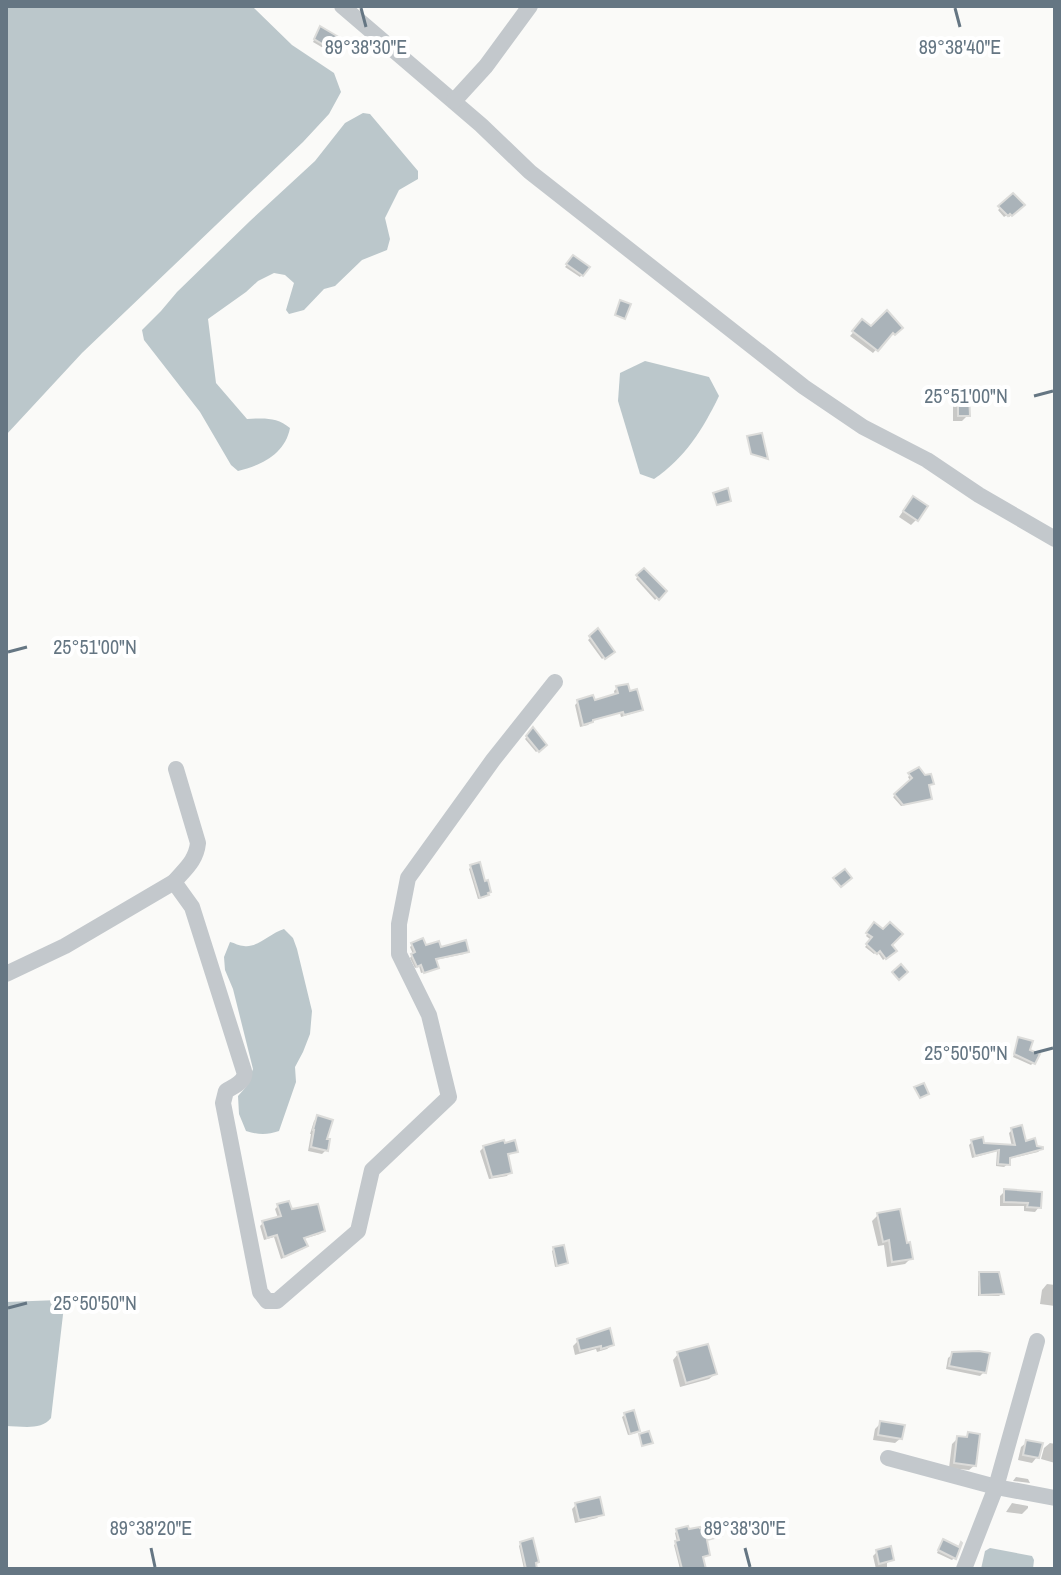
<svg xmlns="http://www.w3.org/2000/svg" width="1061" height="1575" font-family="'Archivo Narrow',sans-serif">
<rect width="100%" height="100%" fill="#fafaf8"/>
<g fill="#bbc7cb">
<path d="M6,6H252L292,45L334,73L341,92L329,114L303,142L82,353L6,435Z"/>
<path d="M363,113L370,114L418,171V179L399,190L385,218L390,239L387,250L362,260L335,286L324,289L304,310L289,314L286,310L294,283L285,275L274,273L258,281L246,292L208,319L216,383L247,419C264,418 277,417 290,428C285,454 262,465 238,471L231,465L200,412L144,340L142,330L161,311L177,292L250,221L315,161L345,123Z"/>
<path d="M645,361L709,377L719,396C703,429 685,458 654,479L640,474L618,401L620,373Z"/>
<path d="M284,929L293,938L297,949L312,1011L310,1034L303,1052L295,1067L296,1082L279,1131C267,1135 259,1135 246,1131L239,1114L238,1096L246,1087L253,1069L233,989L225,970L224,957L230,942C235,943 239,946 244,946C258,948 270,933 284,929Z"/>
<path d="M59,1300L64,1306L51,1418C41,1431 21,1426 6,1426V1302Z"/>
<path d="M990,1548L1032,1556L1034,1560L1033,1569H981L985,1551Z"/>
</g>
<g fill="#0003">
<path d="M319,30L333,50L330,52L313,42Z"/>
<path d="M1013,196L1022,205L1009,217L1007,215L1004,217L998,210Z"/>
<path d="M573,258L587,267L580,277L565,267Z"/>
<path d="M863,322L871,328H900L890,337L889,335L873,353L850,336Z"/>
<path d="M959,396L968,415L962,421H953V401Z"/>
<path d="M908,504L917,519L911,525L899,517Z"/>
<path d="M644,571L664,591L655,600L636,579Z"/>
<path d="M598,631L612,651L602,659L588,640Z"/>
<path d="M617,688L640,709L637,712L621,717L620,713L592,721L588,725L580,727L575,705L578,702H593L615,696L614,691Z"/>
<path d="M533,730L545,745L536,752L525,739Z"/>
<path d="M910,775L932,784L927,786L930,798L927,800L901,806L893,797L911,782L908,777Z"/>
<path d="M471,867L487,895L485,897L478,899L469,869Z"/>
<path d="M874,925L894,951L883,960L877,951L874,954L865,947L871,940L866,936Z"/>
<path d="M412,945L439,949L467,952L464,954L435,960V969L421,973L419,966L415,968L410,958L413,954L410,947Z"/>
<path d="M1019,1040L1028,1051L1034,1062L1031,1065L1013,1057Z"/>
<path d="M318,1117L326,1150L322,1154L308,1151L311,1134H310L314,1121Z"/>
<path d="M1012,1130L1025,1143L1036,1148L1041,1149L1038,1152L1008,1159V1164L1004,1167L996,1166L997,1151L972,1158L969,1145L972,1142L982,1145L1012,1147L1009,1133Z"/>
<path d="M484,1147L516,1151L507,1156L510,1172L507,1176L489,1179L480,1151Z"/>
<path d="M1005,1191L1039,1207L1035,1212L1024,1211V1206H1000V1196Z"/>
<path d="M278,1206L323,1231L320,1234L303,1239L306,1246L303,1249L281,1259L274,1237L264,1240L260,1226L263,1223L278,1218L275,1209Z"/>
<path d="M878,1215L911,1258L905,1264L887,1267L884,1245L878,1246L872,1221Z"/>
<path d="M554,1249L565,1263L563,1265L555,1267L552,1251Z"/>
<path d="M980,1274L1002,1293L999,1296H978V1276Z"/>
<path d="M1047,1284L1055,1285V1306L1040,1304L1042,1290Z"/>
<path d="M578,1341L612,1345L607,1349L597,1352L596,1349L575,1355L573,1346Z"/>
<path d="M678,1354L715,1374L709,1379L680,1387L673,1360Z"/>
<path d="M953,1354L984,1372L980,1376L946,1369L948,1358Z"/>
<path d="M625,1415L638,1431L636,1433L628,1435L622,1417Z"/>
<path d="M881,1423L901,1438L895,1443L873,1440L875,1429Z"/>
<path d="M968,1434L975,1465L969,1470L949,1468L952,1444L958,1438L964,1439Z"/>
<path d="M1027,1442L1037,1457L1032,1463L1018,1460L1021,1447Z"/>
<path d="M1050,1443L1055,1444V1463L1041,1459L1044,1448Z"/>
<path d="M1016,1477L1028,1479L1030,1483L1013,1481Z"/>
<path d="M1012,1503L1028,1506V1508L1022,1514L1006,1512Z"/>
<path d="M576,1505L601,1514L597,1518L575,1523L572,1509Z"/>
<path d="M677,1531L720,1536L705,1541L708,1555L701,1558L704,1569H680L674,1545L677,1542L675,1533Z"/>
<path d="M521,1543L534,1565L535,1569H524L519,1546Z"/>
<path d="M941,1544L954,1558L952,1560L937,1553Z"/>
<path d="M877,1552L892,1559L887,1563V1569H876L873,1556Z"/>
</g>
<g fill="#aab3b9" stroke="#dcdcda" stroke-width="2">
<path d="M320,26L342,39L334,51L314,39Z"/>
<path d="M1013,193L1025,205L1012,216L1010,214L1008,216L998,206Z"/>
<path d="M573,255L590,267L583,276L566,264Z"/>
<path d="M620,300L631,304L625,319L615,315Z"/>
<path d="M887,310L903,328L895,335L893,333L878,351L852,331L862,319L871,326Z"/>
<path d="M969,393L970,416H958V394Z"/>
<path d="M762,433L768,459L751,454L747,436Z"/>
<path d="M728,488L731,501L717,505L713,493Z"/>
<path d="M913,496L928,506L918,521L903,511Z"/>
<path d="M644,568L667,591L659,600L636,575Z"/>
<path d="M598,628L615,652L605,659L589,636Z"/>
<path d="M628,684L630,691L637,689L643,710L624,715L623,712L593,720V722L583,725L577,700L593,695L595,700L618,693L616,686Z"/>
<path d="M533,727L547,745L539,752L526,736Z"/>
<path d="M919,767L925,775L931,774L934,784L929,785L932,799L903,805L894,794L912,778L908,773Z"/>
<path d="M480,862L485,881L488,880L491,892L488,893L489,895L480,898L470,865Z"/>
<path d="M845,869L852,878L841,887L833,878Z"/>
<path d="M874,922L883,929L890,922L903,934L892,945L897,951L886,959L880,951L877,954L866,944L872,937L866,933Z"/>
<path d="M423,938L426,945L439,941L441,947L466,940L469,952L436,959L439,968L424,973L421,965L417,967L411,954L415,952L411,943Z"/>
<path d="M901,964L908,972L899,980L892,972Z"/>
<path d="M1018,1037L1033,1041L1030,1050L1040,1054L1035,1064L1014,1054Z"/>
<path d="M924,1083L929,1094L920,1098L914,1087Z"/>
<path d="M317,1115L333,1120L327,1139H330L328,1151L311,1147L314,1130H313Z"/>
<path d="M1022,1125L1026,1141L1035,1138L1037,1146L1043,1147V1149L1010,1158V1165L998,1164L999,1150L975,1156L971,1140L983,1137L984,1143L1015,1145L1011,1128Z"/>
<path d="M504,1140L505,1143L515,1140L518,1152L508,1154L512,1173L492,1177L483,1146Z"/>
<path d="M1004,1189L1042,1192L1041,1208L1027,1207L1028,1203L1004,1202Z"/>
<path d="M289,1201L292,1209L318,1204L325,1231L304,1238L308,1246L284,1257L277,1235L267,1238L262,1221L281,1216L277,1204Z"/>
<path d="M900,1209L907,1243L910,1242L913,1259L892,1262L889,1240L883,1242L877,1213Z"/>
<path d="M564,1245L568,1263L557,1266L553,1247Z"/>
<path d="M979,1272H999L1004,1294L980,1295Z"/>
<path d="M610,1328L614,1345L601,1349V1346L580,1351L577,1339Z"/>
<path d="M708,1344L717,1374L686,1383L677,1352Z"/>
<path d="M979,1351L990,1353L986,1373L949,1366L952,1352Z"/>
<path d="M634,1410L640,1431L630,1434L624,1413Z"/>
<path d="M880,1421L905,1425L902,1439L878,1435Z"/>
<path d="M649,1431L653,1443L642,1446L639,1434Z"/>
<path d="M968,1432L980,1434L976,1466L954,1463L957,1436L967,1437Z"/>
<path d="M1026,1440L1043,1443L1039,1458L1023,1455Z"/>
<path d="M600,1497L604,1515L579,1520L575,1503Z"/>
<path d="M719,1524L722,1536L707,1540L710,1555L703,1557L706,1569H682L675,1541L679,1540L676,1529L688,1526L689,1529L700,1527V1528Z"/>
<path d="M533,1538L539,1562L536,1563L537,1569H526L520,1542Z"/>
<path d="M943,1539L959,1547L961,1542L962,1543L956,1559L938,1550Z"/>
<path d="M891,1546L894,1560L879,1564L876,1550Z"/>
</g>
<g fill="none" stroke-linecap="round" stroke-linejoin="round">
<g stroke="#c3c8cc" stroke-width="16">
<path d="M342,6L481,125L530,172L804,387L863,427L927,460L979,495L1055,539"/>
<path d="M454,101L486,66L530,6"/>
<path d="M174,882C185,869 196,861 198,843L176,769"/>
<path d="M6,974L65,946L174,882L192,907L244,1071C247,1081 234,1086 226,1091L223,1103L260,1292L267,1301H277L358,1231L372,1170L449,1097L429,1015L399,954V924L408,878L493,760L555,682"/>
<path d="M888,1458L996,1487L1055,1498"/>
<path d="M964,1569L996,1487L1037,1341"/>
</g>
</g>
<path fill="none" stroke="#657683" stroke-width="3" d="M361,8L366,27M955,8L960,27M1034,396L1053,391M8,652L27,647M1034,1053L1053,1048M8,1308L27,1303M151,1548L155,1567M745,1548L750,1567"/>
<g font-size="20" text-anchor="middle" fill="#657683" stroke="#fff" stroke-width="8" stroke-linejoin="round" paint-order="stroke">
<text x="366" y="54">89°38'30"E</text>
<text x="960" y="54">89°38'40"E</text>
<text x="966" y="403">25°51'00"N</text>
<text x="95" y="654">25°51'00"N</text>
<text x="966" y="1060">25°50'50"N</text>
<text x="95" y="1310">25°50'50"N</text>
<text x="151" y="1535">89°38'20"E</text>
<text x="745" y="1535">89°38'30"E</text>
</g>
<rect width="1061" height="1575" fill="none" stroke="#657683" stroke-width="16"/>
</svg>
